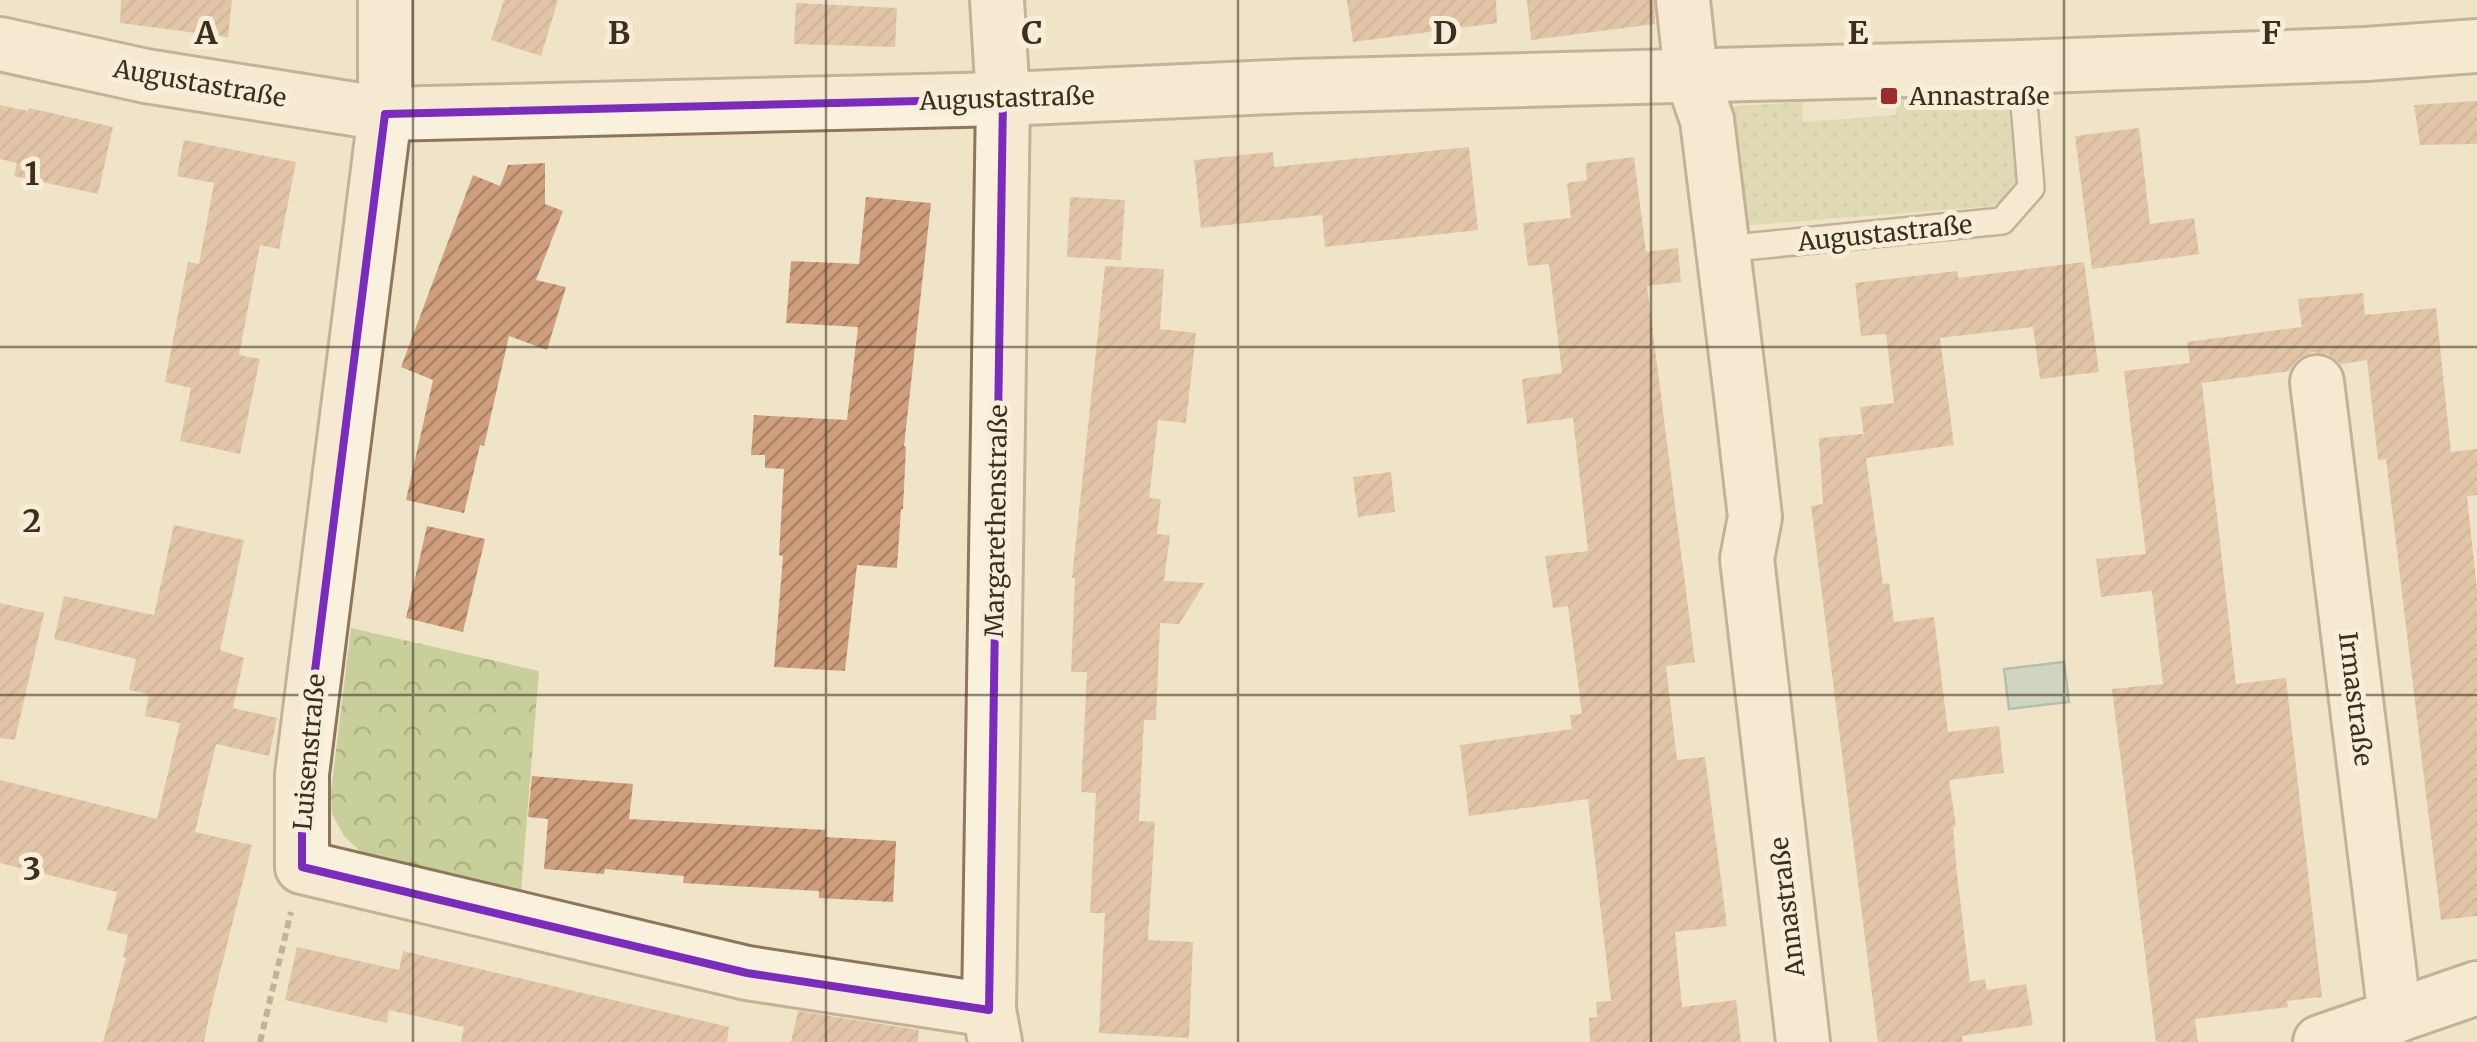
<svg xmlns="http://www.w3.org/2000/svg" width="2477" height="1042" font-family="Merriweather,serif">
<defs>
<pattern id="grass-dots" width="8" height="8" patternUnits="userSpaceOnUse" patternTransform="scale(2.5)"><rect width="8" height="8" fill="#c9cf9b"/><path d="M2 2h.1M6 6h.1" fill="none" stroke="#aeb285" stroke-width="1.8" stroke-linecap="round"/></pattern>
<pattern id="park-crowns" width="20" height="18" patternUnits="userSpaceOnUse" patternTransform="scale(2.5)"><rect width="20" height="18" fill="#c9cf9b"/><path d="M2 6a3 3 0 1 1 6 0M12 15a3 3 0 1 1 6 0" fill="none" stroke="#aeb285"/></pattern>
<pattern id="building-hatch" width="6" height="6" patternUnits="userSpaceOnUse" patternTransform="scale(2.5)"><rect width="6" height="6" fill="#cf9f7d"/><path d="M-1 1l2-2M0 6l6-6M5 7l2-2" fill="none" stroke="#a98266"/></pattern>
</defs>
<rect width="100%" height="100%" fill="#f0e4c8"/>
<path fill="url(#grass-dots)" d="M2015,94L2021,163L2014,190L1993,206L1739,226L1725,107L1802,102L1803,122L1896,115L1897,100Z"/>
<path fill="url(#park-crowns)" d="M351,628L539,671L521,892L386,861L361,852L344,836L332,814L331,791Z"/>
<path fill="#a9c4bc" stroke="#6f938a" stroke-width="2.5" d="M2064,662L2069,702L2009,709L2004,669Z"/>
<g fill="url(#building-hatch)">
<path d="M121,0H232L228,37L120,23Z"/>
<path d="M504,0H558L541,56L491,40Z"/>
<path d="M1347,0H1496L1497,23L1353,42Z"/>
<path d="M1527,0H1654L1655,24L1531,40Z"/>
<path d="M796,3L897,8L895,47L794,44Z"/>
<path d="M2477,101V144L2420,145L2414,105Z"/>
<path d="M0,105L28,111L29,108L113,127L98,194L14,176L17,163L0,159Z"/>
<path d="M2139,128L2150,224L2194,218L2199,254L2092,269L2075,136Z"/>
<path d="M184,140L296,162L279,249L260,245L239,355L260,359L240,454L180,441L191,388L165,382L188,262L199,264L214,183L177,176Z"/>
<path d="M1469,147L1478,230L1325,247L1322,215L1201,228L1194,160L1273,152L1274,167Z"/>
<path d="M1634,157L1646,252L1678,248L1681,282L1647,286L1695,662L1666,666L1677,760L1705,757L1727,926L1675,932L1682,1007L1736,1000L1741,1042H1590L1589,1018L1597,1017L1596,1002L1611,1001L1588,799L1469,816L1460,745L1572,729L1570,715L1582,714L1568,606L1553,608L1545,556L1588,551L1573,418L1527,424L1522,379L1562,373L1549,264L1528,266L1523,223L1571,218L1567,183L1587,180L1586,163Z"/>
<path d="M545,163V204L563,211L536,280L566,287L547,350L509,336L484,446L480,445L464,513L406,500L433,380L401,367L473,175L500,186L508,165Z"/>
<path d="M866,197L931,203L904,446L906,447L903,509H901L897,568L857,565L845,671L774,667L783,556L779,555L784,469L765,468V455H751L754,415L847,420L858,327L786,323L791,261L859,264Z"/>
<path d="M1070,197L1125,200L1121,260L1067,257Z"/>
<path d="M2084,262L2099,372L2040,379L2033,327L1940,338L1954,445L1866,458L1883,584L1889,583L1894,622L1934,617L1948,732L1999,726L2004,773L1949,780L1956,826H1953L1957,874L1970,982L1985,979L1987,990L2026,984L2033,1025L1962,1036L1963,1042H1878L1811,506L1823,504L1819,438L1863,434L1865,444L1860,407L1894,403L1886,334L1861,336L1855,283L1957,271L1958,278Z"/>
<path d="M1105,266L1164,269L1160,329L1196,333L1186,423L1158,420L1149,498L1161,499L1157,534L1170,535L1164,581L1205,583L1179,624L1160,623L1156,720H1144L1139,821L1155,822L1148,940L1193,942L1189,1038L1099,1033L1105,913H1090L1096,793L1081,792L1087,672H1071L1075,578H1072Z"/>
<path d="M2363,293L2365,315L2436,308L2451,452L2477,449V495L2467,496L2477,590V916L2441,920L2386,459L2378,460L2367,360L2341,364L2328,354L2312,352L2298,359L2289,371L2202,383L2236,684L2286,678L2322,997L2287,1001L2288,1007L2195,1019L2198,1042H2156L2112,689L2163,684L2152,591L2101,597L2096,559L2146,554L2124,371L2190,363L2187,342L2302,327L2298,299Z"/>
<path d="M1391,472L1395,512L1358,517L1353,477Z"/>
<path d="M174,525L244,540L220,650L244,658L233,708L277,718L269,756L216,744L195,832L252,845L210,1012L204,1042H103L126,958L123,957L128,935L107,930L117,892L0,863V780L157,819L180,723L145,716L149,694L129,690L136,659L54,639L64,596L154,615Z"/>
<path d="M427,526L485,539L463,632L406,618Z"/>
<path d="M0,603L44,613L15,740L0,738Z"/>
<path d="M532,776L633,784L629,819L826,830L825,837L896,841L893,902L819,898V891L683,883L684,876L605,869L604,874L544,869L548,819L528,817Z"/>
<path d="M297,947L399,970L403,951L729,1027L727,1042H461L464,1027L389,1010L387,1023L285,1000Z"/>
<path d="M798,1011L919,1030L918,1042H791Z"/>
</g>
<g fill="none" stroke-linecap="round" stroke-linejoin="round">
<g stroke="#8d765c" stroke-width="30">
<path id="service" d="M1724,249L2002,221L2031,188L2021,67"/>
</g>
<g stroke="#8d765c" stroke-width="58">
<g id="minor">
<path d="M385,0V114L302,774V867L747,973L989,1010"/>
<path d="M1683,0L1691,74L1707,120L1742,404L1755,517L1747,559L1803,1042"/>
<path d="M0,44L146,76L385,114L1003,99L1296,86L2021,67L2366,54L2477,46"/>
<path d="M2317,382L2395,1017"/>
<path d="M995,1042L989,1010L1003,99L997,0"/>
<path d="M2320,1042L2477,988"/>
</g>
</g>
<path stroke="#8d765c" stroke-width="6" stroke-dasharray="8 5" stroke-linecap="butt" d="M260,1042L291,912"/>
<use href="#service" stroke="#faf1dc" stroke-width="25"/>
<use href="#minor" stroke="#faf1dc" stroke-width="52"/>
</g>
<path d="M0 0H2477V1042H0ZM1003,99L989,1010L747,973L302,867V774L385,114Z" fill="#f0e4c8" fill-opacity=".55" fill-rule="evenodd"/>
<path fill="none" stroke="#7b2cbf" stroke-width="8" stroke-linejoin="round" d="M1003,99L989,1010L747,973L302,867V774L385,114Z"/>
<path fill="none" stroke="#3d2e20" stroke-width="2.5" stroke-opacity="0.55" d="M413,0V1042M826,0V1042M1238,0V1042M1651,0V1042M2064,0V1042M0,347H2477M0,695H2477"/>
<rect fill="#9e2a2b" stroke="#f7eed8" stroke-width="4" x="1879" y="86" width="20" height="20" rx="5"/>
<g text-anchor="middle" stroke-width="10" stroke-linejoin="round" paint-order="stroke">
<g font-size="25" fill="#3d2e20" stroke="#f7eed8">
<text transform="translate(200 83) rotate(10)" y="9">Augustastraße</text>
<text transform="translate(1007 98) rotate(-2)" y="9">Augustastraße</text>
<text transform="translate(1885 233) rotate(-6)" y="9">Augustastraße</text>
<text transform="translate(996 521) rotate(-89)" y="9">Margarethenstraße</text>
<text transform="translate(2356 699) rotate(83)" y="9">Irmastraße</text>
<text transform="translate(309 752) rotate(-85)" y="9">Luisenstraße</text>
<text transform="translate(1787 907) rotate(-97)" y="9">Annastraße</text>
</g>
<g font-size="25" fill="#3d2e20" stroke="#f7eed8" text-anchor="start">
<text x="1909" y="105">Annastraße</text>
</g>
</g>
<g font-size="32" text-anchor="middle" font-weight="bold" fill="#3d2e20" stroke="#f7eed8" stroke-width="10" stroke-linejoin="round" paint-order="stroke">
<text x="206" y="44">A</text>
<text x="619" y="44">B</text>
<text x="1032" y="44">C</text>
<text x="1445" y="44">D</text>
<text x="1858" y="44">E</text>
<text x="2271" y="44">F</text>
<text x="32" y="185">1</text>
<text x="32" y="532">2</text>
<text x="32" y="880">3</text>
</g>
</svg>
